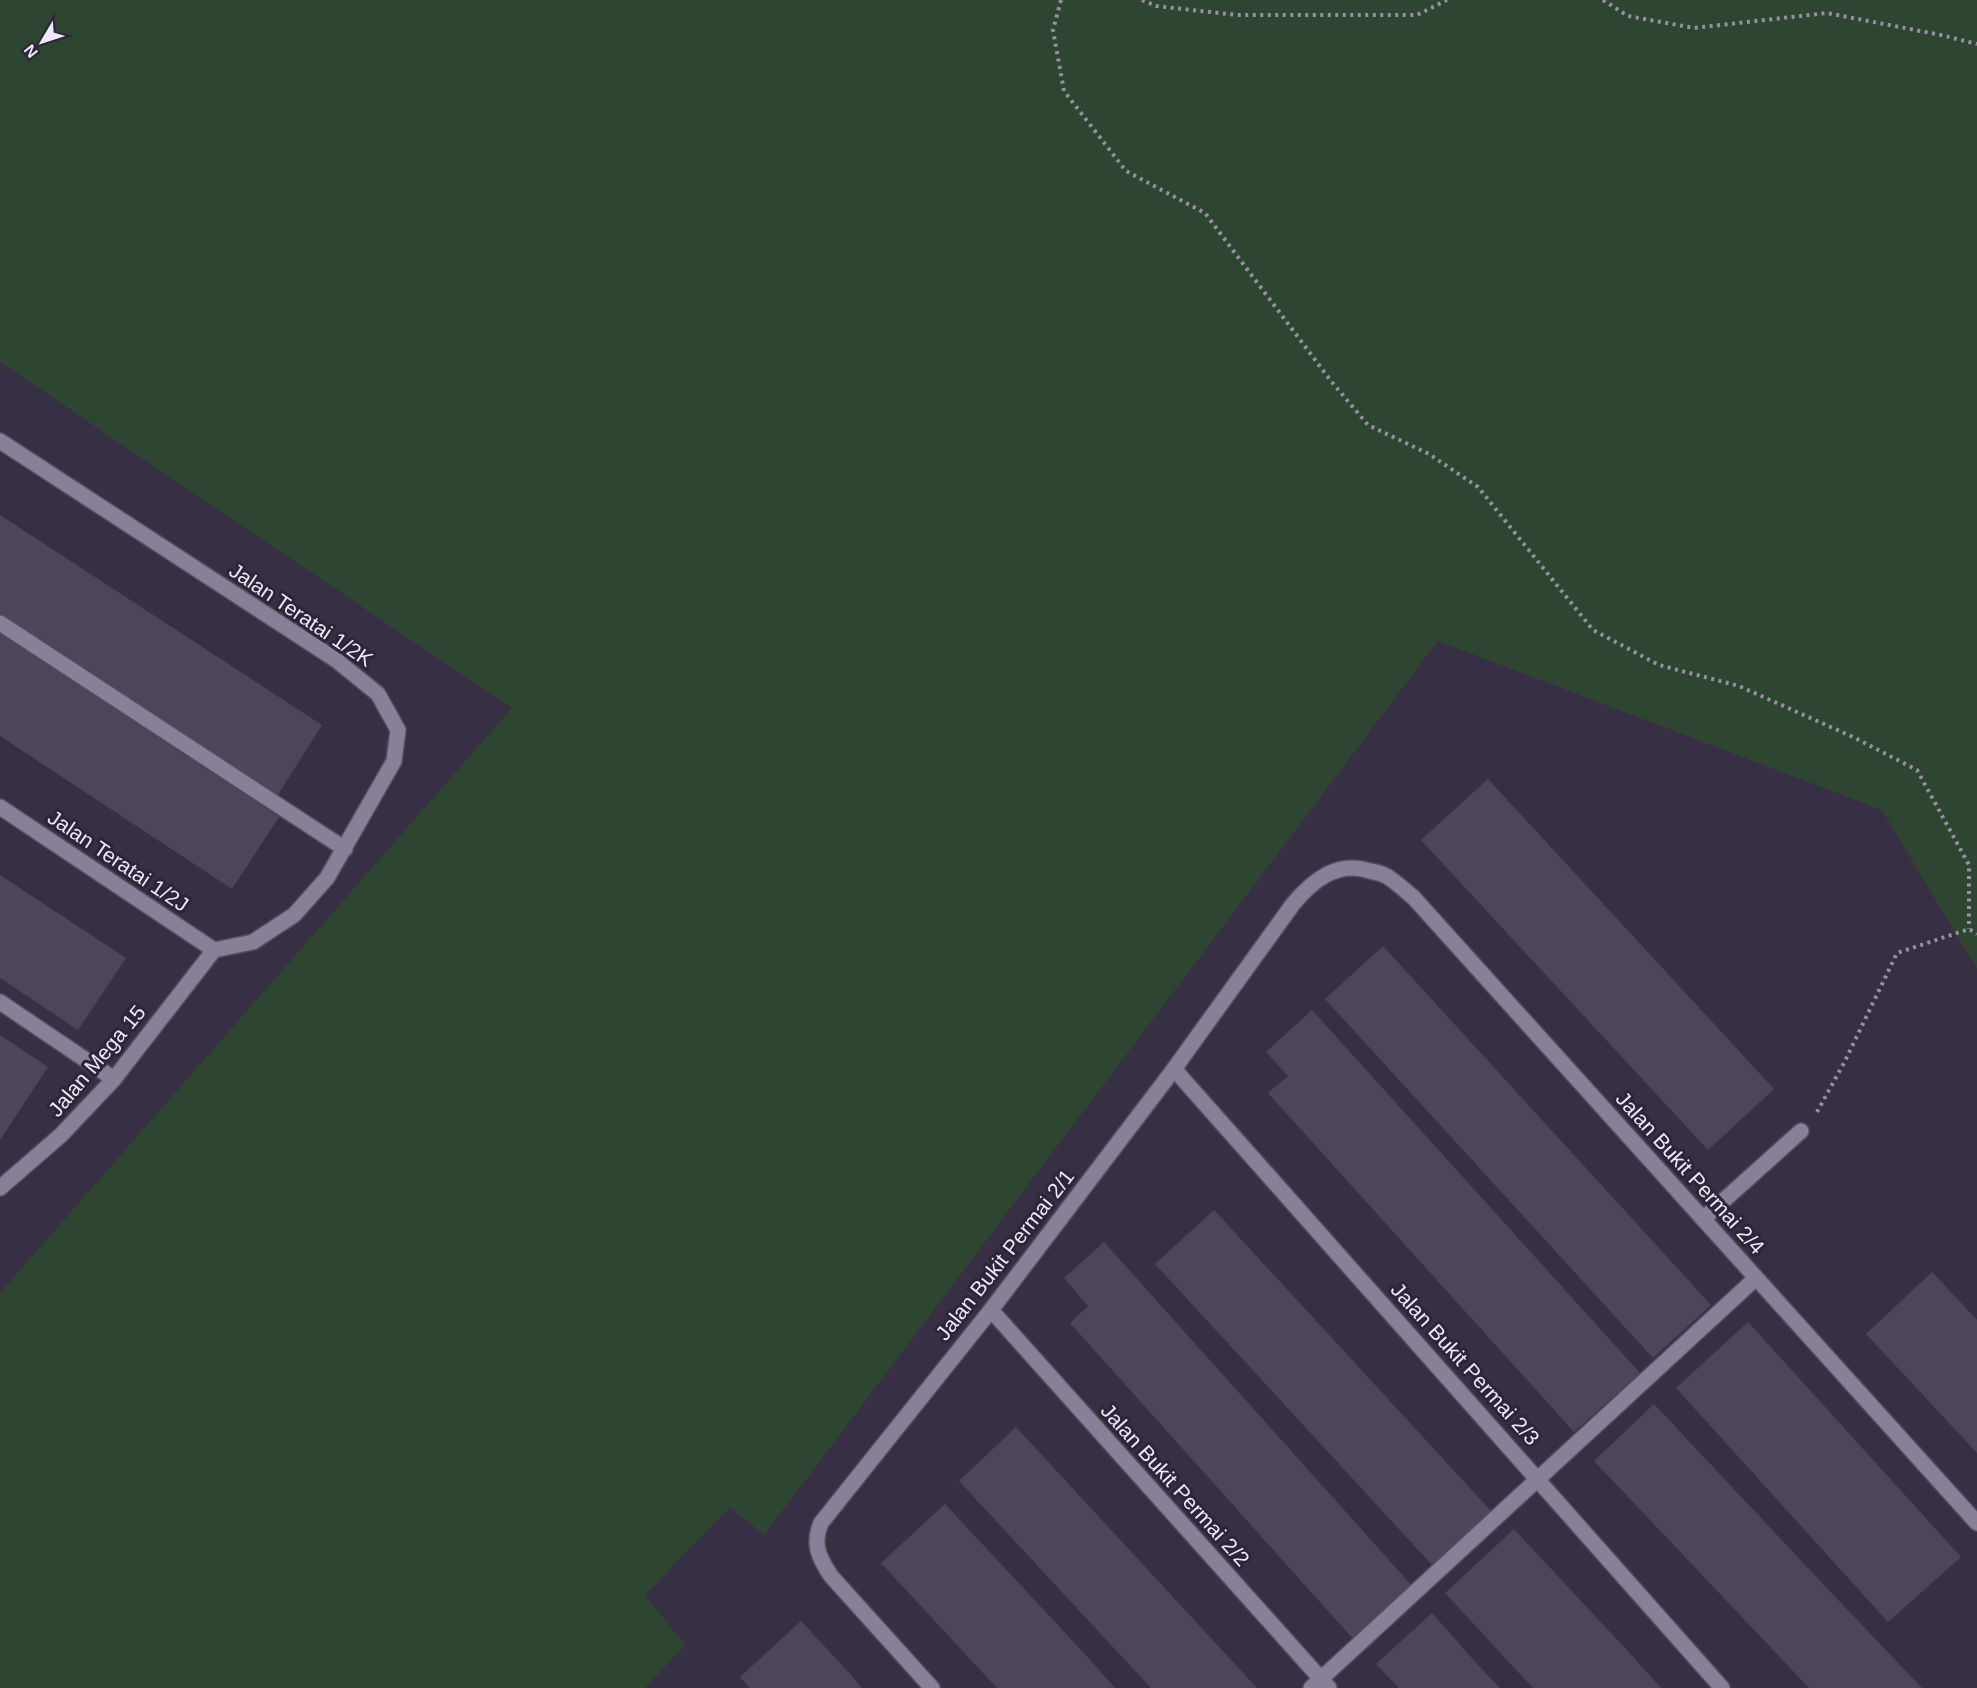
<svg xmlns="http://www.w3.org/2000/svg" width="1977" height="1688" font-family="Helvetica,sans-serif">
<rect width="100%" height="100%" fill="#373044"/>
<path fill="#2e4631" d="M0,0H1977V969L1882,810L1438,641L764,1535L730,1507L645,1595L685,1645L645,1688H0V1293L512,708L0,362Z"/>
<g fill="#4d465b">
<path d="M0,515L322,725L278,795L0,614Z"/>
<path d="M0,633L279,817L232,889L0,736Z"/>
<path d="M1488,779L1774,1089L1708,1150L1421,840Z"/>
<path d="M0,875L126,958L78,1030L0,978Z"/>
<path d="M1383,946L1711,1305L1653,1358L1325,999Z"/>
<path d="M1312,1010L1640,1373L1574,1432L1268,1093L1288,1076L1266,1052Z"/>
<path d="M0,1035L48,1067L0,1140Z"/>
<path d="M1214,1210L1492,1512L1433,1566L1155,1264Z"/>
<path d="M1104,1242L1414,1588L1355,1641L1070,1323L1088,1306L1064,1278Z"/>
<path d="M1932,1272L1977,1320V1453L1866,1334Z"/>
<path d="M1748,1322L1961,1557L1888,1622L1676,1388Z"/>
<path d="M1654,1404L1824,1585L1922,1688H1809L1667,1538L1594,1461Z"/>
<path d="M1016,1427L1064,1479L1257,1688H1151L1149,1686L959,1481Z"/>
<path d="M945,1504L1083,1652L1115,1688H997L881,1563Z"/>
<path d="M1514,1529L1636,1660L1661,1688H1533L1445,1593Z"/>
<path d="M1432,1613L1479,1666L1500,1688H1399L1376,1664Z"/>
<path d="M801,1621L850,1674L862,1688H750L740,1677Z"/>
</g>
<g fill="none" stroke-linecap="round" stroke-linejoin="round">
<g stroke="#544e5f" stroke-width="18">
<g id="minor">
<path d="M0,441L336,660L378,694L398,730L394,761L327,878L294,915L253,942L214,950"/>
<path d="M0,623L345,849"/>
<path d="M0,807L214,950"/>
<path d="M0,1002L114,1079"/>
<path d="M1174,1069L1722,1688"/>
<path d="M0,1188L61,1135L114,1079L214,950"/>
<path d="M1703,1219L1801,1131"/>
<path d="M991,1310L1329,1688"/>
<path d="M932,1688L831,1576C819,1558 812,1544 821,1523L991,1310L1174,1069L1293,904C1313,880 1338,860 1370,871C1376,872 1383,874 1388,877C1397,883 1406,891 1414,898L1977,1523"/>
<path d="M1311,1688L1756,1278"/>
</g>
</g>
<g stroke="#9690a1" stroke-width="4" stroke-dasharray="3 4.5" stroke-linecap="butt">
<path d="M1061,0L1053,30L1064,91L1126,171L1205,213L1331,381L1368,425L1429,454L1478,487L1593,630L1659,665L1739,686L1853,737L1917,770L1969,865V929"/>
<path d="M1142,0L1156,6L1237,15H1417L1447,0"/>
<path d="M1603,0L1628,16L1694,28L1827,13L1941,35L1977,44"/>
<path d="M1817,1112L1844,1063L1897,953L1969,929L1977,934"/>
</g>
<use href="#minor" stroke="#888098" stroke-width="15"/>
</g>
<g text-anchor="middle" stroke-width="6" stroke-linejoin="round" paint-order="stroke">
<g font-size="21" fill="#eee9f7" stroke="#2d263a">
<text transform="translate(301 615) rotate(34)" y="7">Jalan Teratai 1/2K</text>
<text transform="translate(118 861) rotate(34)" y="7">Jalan Teratai 1/2J</text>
<text transform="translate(97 1061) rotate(-50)" y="7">Jalan Mega 15</text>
<text transform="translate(1690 1173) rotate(48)" y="7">Jalan Bukit Permai 2/4</text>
<text transform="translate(1005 1255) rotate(-52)" y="7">Jalan Bukit Permai 2/1</text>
<text transform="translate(1465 1364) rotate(48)" y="7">Jalan Bukit Permai 2/3</text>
<text transform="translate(1175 1485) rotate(48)" y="7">Jalan Bukit Permai 2/2</text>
</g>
</g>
<g transform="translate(42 42) rotate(231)" stroke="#2d263a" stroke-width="4.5" paint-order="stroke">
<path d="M0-4.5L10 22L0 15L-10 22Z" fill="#eee9f7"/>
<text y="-9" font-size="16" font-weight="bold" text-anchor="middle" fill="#eee9f7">N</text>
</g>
</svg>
